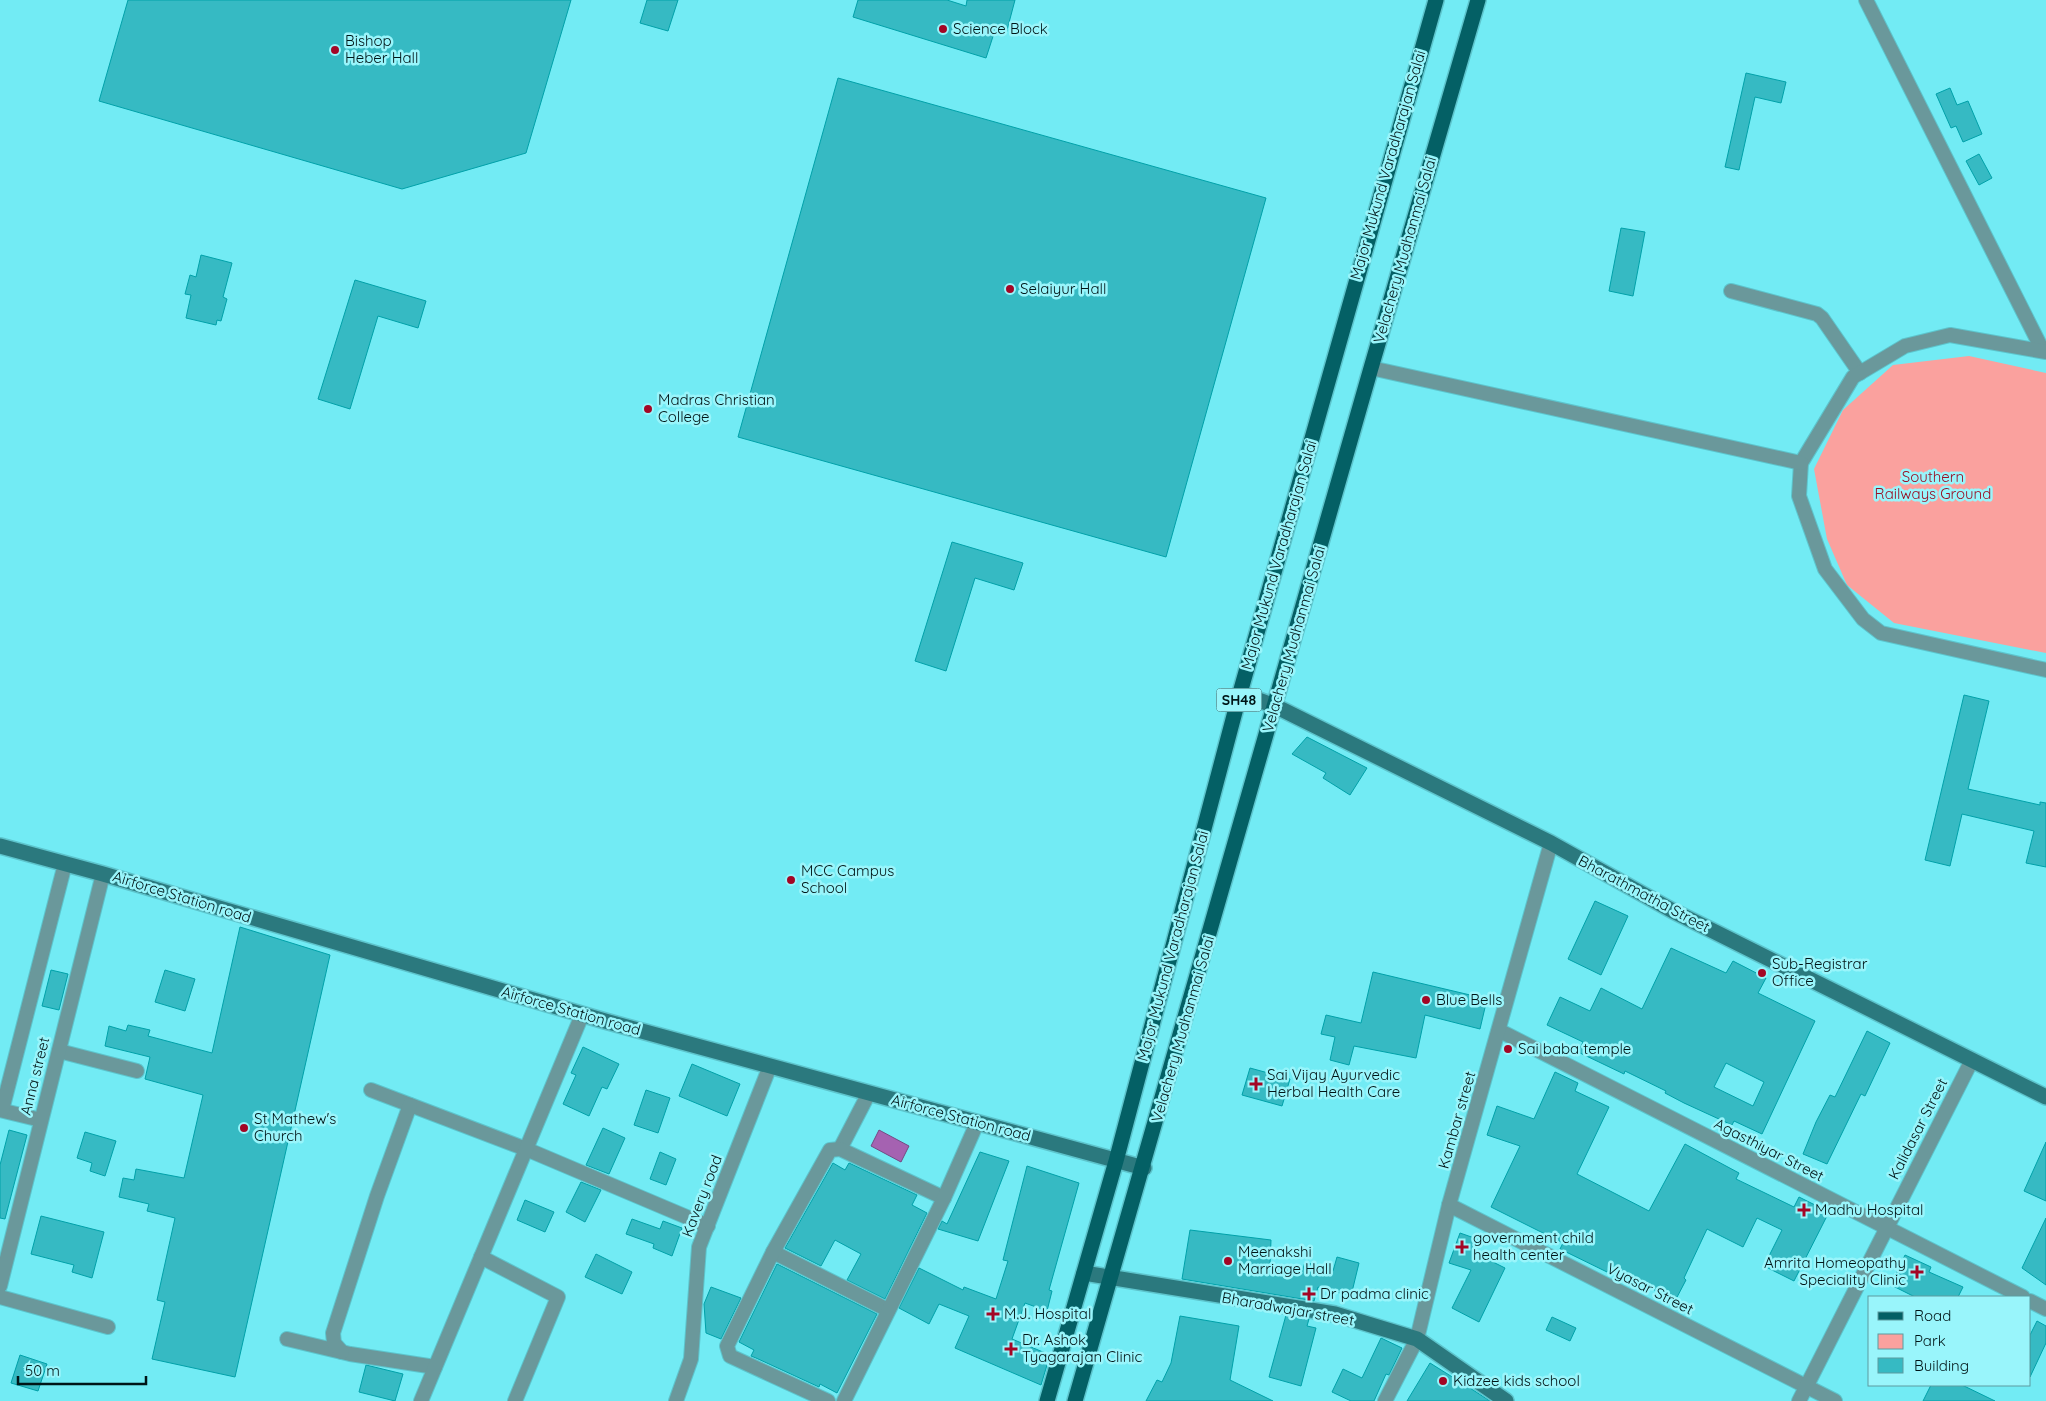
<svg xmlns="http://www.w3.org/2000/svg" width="2046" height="1401" font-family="Quicksand,sans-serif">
<rect width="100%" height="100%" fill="#72ebf4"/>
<path fill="#faa19e" d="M1969,356L2046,373V653L1894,623L1847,585L1827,539L1814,469L1843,410L1893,365Z"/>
<path fill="#a562b1" stroke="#744b83" d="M879,1130L909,1146L901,1162L871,1146Z"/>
<g fill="#36bac3" stroke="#00a1a9" fill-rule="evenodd">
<path d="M128,0H571L526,153L402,189L99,101Z"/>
<path d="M647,0H678L668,31L640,23Z"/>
<path d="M858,0H947L966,6L967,0H1015L1006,34L997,24L986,58L853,17Z"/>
<path d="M1746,73L1786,82L1781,103L1755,97L1739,170L1725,167Z"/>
<path d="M838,78L1266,198L1166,557L738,437Z"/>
<path d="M1950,88L1957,105L1968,101L1982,134L1963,142L1956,126L1951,128L1936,94Z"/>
<path d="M1979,154L1992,178L1979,185L1966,161Z"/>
<path d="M1621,228L1645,232L1633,296L1609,291Z"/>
<path d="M201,255L232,263L223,297L227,299L221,321L217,320L216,325L186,318L191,295L185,294L190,275L196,277Z"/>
<path d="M355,280L426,301L418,328L378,316L350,409L318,399Z"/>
<path d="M952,542L1023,563L1014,590L975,578L946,671L915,661Z"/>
<path d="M1964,695L1989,701L1968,789L2040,805V802L2046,803V867L2026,863L2034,831L1962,814L1950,866L1925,860Z"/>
<path d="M1307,737L1367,768L1350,795L1323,778L1326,773L1292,754Z"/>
<path d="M1595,901L1628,916L1601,975L1568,959Z"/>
<path d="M240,927L330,955L235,1377L152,1359L165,1302L157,1300L175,1218L147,1211L149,1204L119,1197L123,1178L134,1180L136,1169L184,1178L203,1095L145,1079L150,1057L105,1046L109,1026L126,1031L128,1025L150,1030L148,1036L212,1053Z"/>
<path d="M1671,948L1726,973L1733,961L1766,978L1758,993L1815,1021L1762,1134L1734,1121L1732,1125L1684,1103L1665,1093L1666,1091L1625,1071L1624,1074L1578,1052L1583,1042L1547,1025L1560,997L1590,1011L1601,988L1642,1009ZM1726,1063L1764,1082L1753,1106L1714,1087Z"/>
<path d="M51,970L68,974L59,1010L42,1006Z"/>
<path d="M165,970L195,979L185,1011L155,1002Z"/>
<path d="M1373,972L1487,999L1480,1029L1425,1015L1416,1058L1354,1046L1349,1065L1330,1060L1335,1037L1321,1034L1326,1015L1361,1023Z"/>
<path d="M1867,1031L1890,1043L1865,1096L1861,1094L1827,1164L1803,1154L1816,1122L1830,1095L1835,1097Z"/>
<path d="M583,1047L619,1064L607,1089L602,1087L589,1116L563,1104L576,1075L571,1073Z"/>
<path d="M692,1064L740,1084L727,1116L679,1096Z"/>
<path d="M1250,1068L1290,1079L1282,1106L1242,1095Z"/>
<path d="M1555,1072L1578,1083L1575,1091L1609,1107L1577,1174L1649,1211L1685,1144L1739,1173L1736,1179L1794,1207L1799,1197L1829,1212L1794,1281L1764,1266L1782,1230L1757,1218L1743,1247L1707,1229L1684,1278L1686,1280L1675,1301L1610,1266L1607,1272L1560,1249L1563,1243L1491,1207L1520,1146L1487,1135L1497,1106L1534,1119Z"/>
<path d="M646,1090L670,1098L658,1133L634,1125Z"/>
<path d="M603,1128L625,1138L609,1174L586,1165Z"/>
<path d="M9,1130L27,1135L5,1219L0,1218V1165Z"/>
<path d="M85,1132L116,1141L105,1176L90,1171L92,1163L77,1158Z"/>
<path d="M2046,1142V1201L2024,1191Z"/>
<path d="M660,1152L676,1159L666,1185L650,1179Z"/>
<path d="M980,1152L1009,1161L978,1241L938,1229L942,1221L947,1224Z"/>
<path d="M833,1163L845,1170L849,1163L917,1195L912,1205L927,1213L885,1299L847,1280L861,1254L835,1240L821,1266L785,1248Z"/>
<path d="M1027,1166L1079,1183L1049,1290L1052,1291L1047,1311L1025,1303L1012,1339L1050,1355L1041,1385L955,1348L969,1316L939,1304L929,1324L899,1308L919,1268L963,1290L964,1287L996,1299L1008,1261L1003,1260Z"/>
<path d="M581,1182L601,1190L585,1222L566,1212Z"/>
<path d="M525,1200L554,1212L545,1232L517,1220Z"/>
<path d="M41,1216L104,1232L92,1278L72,1272L74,1265L31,1254Z"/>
<path d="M2046,1218V1285L2022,1268Z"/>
<path d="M632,1219L660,1229L663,1221L682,1228L672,1256L653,1248L654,1244L626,1234Z"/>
<path d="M1190,1230L1271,1240L1270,1264L1302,1272L1305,1262L1333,1271L1337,1257L1359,1263L1351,1296L1318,1287L1314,1301L1182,1279Z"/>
<path d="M1460,1233L1480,1240L1475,1253L1505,1268L1479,1322L1452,1308L1471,1270L1449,1263Z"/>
<path d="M596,1254L632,1272L622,1294L585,1277Z"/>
<path d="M1905,1255L1931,1267L1929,1272L1963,1287L1958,1297H1915L1891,1285Z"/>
<path d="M777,1264L877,1314L837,1393L820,1384L819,1387L756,1358L751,1356L754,1350L739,1342Z"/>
<path d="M711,1287L741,1298L721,1339L706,1333L704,1304Z"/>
<path d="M1286,1315L1309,1319L1307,1326L1316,1328L1301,1386L1269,1377Z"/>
<path d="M1180,1316L1239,1326L1230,1380L1273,1401H1146L1157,1380L1162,1382L1171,1363Z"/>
<path d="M1552,1317L1576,1328L1570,1341L1546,1330Z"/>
<path d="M2037,1321L2046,1326V1343L2030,1377V1335Z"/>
<path d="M1381,1338L1402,1348L1389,1375L1386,1374L1374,1401H1351L1332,1392L1343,1369L1362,1378Z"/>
<path d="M20,1355L47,1364L38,1391L11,1383Z"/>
<path d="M1430,1363L1473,1390L1490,1401H1407Z"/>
<path d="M366,1365L403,1374L395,1401L359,1392Z"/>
<path d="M1931,1385H1962L1995,1401H1923Z"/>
</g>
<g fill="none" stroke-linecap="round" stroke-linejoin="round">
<g stroke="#5dc4cc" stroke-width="16">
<g id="street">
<path d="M1866,0L2043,351"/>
<path d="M1731,291L1817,314L1822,318L1860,373"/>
<path d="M2046,352L1950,335L1905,346L1853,377L1801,463L1799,496L1825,569L1863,619L1881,633L2046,670"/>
<path d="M1371,368L1801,463"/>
<path d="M1500,1031L2023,1297"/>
<path d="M59,1051L137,1071"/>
<path d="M371,1090L526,1149L708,1226"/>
<path d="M0,1110L41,1120"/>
<path d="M2,1110L65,864"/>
<path d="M840,1149L869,1093"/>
<path d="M1449,1205L1835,1401"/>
<path d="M773,1252L888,1310"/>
<path d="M481,1257L558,1297L515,1401"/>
<path d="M0,1286L103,874"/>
<path d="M0,1297L108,1327"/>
<path d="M2030,1301L2046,1309"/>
<path d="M287,1339L350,1354L435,1367"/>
<path d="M342,1352L334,1343L333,1333L377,1196L410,1105"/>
<path d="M421,1401L582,1015"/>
<path d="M676,1401L691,1359L699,1247L770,1066"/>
<path d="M828,1401L730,1356L727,1346L773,1252L830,1150L840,1149L944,1198"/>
<path d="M844,1401L944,1198L977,1123"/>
<path d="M1385,1401L1417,1339L1449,1205L1551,843"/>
<path d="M1799,1401L1972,1060"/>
</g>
</g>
<g stroke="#5dc4cc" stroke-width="18">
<g id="secondary">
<path d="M1240,693L1275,706L1551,843L1673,911L2046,1097"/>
<path d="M0,846L103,874L605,1021L1144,1168"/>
<path d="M1084,1273L1335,1314L1417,1339L1506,1401"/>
</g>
</g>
<g stroke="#5dc4cc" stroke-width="18">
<g id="primary">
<path d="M1047,1401L1116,1161L1240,693L1436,0"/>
<path d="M1075,1401L1371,368L1478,0"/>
</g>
</g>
<use href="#street" stroke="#6a989b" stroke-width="14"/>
<use href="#secondary" stroke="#2b797e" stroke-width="15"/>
<use href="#primary" stroke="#046065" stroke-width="15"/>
</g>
<g fill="#a30625" stroke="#99f5fb" stroke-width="2">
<circle cx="943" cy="29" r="5"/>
<circle cx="335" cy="50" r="5"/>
<circle cx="1010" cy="289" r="5"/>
<circle cx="648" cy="409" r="5"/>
<circle cx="791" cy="880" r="5"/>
<circle cx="1762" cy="973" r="5"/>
<circle cx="1426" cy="1000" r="5"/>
<circle cx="1508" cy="1049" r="5"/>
<path d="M1253.5 1076.5h5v5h5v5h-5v5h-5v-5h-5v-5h5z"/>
<circle cx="244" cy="1128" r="5"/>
<path d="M1801.5 1202.5h5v5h5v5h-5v5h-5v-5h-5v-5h5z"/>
<path d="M1459.5 1239.5h5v5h5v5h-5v5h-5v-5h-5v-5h5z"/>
<circle cx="1228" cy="1261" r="5"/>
<path d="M1914.5 1264.5h5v5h5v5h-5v5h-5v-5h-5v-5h5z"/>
<path d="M1306.5 1286.5h5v5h5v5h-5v5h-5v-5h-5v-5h5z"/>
<path d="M990.5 1306.5h5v5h5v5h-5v5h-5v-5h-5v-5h5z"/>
<path d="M1008.5 1341.5h5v5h5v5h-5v5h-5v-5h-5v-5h5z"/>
<circle cx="1443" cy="1381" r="5"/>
</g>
<g text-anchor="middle" stroke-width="5" stroke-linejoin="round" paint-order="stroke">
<rect fill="#99f5fb" stroke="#2e585b" stroke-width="1" x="1216.5" y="688.5" width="45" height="23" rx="4"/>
<g font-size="14" font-weight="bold" fill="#001517">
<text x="1239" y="705">SH48</text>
</g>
<g font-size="15" fill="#001517" stroke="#99f5fb" text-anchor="start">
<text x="953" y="34">Science Block</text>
<text x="345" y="46">Bishop<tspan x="345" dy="17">Heber Hall</tspan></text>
<text x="1020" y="294">Selaiyur Hall</text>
<text x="658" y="405">Madras Christian<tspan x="658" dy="17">College</tspan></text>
<text x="801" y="876">MCC Campus<tspan x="801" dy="17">School</tspan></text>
<text x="1772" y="969">Sub-Registrar<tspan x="1772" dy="17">Office</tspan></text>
<text x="1436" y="1005">Blue Bells</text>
<text x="1518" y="1054">Sai baba temple</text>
<text x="1267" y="1080">Sai Vijay Ayurvedic<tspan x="1267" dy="17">Herbal Health Care</tspan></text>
<text x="254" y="1124">St Mathew's<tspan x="254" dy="17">Church</tspan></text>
<text x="1815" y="1215">Madhu Hospital</text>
<text x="1473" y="1243">government child<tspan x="1473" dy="17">health center</tspan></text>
<text x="1238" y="1257">Meenakshi<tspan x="1238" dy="17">Marriage Hall</tspan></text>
<text x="1906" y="1268" text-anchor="end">Amrita Homeopathy<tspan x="1906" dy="17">Speciality Clinic</tspan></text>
<text x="1320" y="1299">Dr padma clinic</text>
<text x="1004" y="1319">M.J. Hospital</text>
<text x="1022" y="1345">Dr. Ashok<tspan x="1022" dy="17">Tyagarajan Clinic</tspan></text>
<text x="1453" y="1386">Kidzee kids school</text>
</g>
<g font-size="15" fill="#001517" stroke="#99f5fb">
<text transform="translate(1388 165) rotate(-74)" y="5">Major Mukund Varadharajan Salai</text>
<text transform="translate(1405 250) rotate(-74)" y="5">Velachery Mudhanmai Salai</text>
<text transform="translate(1279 555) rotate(-74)" y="5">Major Mukund Varadharajan Salai</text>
<text transform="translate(1294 639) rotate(-74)" y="5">Velachery Mudhanmai Salai</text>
<text transform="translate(1644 894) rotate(28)" y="5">Bharathmatha Street</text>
<text transform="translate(182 897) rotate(17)" y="5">Airforce Station road</text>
<text transform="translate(1173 946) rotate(-75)" y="5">Major Mukund Varadharajan Salai</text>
<text transform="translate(571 1011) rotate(16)" y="5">Airforce Station road</text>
<text transform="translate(1183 1029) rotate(-74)" y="5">Velachery Mudhanmai Salai</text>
<text transform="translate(35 1076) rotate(-76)" y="5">Anna street</text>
<text transform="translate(961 1118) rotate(15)" y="5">Airforce Station road</text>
<text transform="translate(1457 1120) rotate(-74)" y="5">Kambar street</text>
<text transform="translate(1918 1129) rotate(-63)" y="5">Kalidasar Street</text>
<text transform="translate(1769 1150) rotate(27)" y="5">Agasthiyar Street</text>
<text transform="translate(702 1196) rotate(-69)" y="5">Kavery road</text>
<text transform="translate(1650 1289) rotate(27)" y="5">Vyasar Street</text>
<text transform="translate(1288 1309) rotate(10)" y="5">Bharadwajar street</text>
</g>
<g font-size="15" fill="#9a1025" stroke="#99f5fb">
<text x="1933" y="482">Southern<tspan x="1933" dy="17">Railways Ground</tspan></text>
</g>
</g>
<rect x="1868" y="1296" width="162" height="90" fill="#99f5fb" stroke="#5c9ba0"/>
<rect x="1878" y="1312" width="25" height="8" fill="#046065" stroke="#5c9ba0"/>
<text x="1914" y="1321" font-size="15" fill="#001517">Road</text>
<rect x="1878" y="1334" width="25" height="15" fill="#faa19e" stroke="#5c9ba0"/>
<text x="1914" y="1346" font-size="15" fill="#001517">Park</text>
<rect x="1878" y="1358" width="25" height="15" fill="#36bac3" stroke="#5c9ba0"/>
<text x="1914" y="1371" font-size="15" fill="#001517">Building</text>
<path d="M18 1376v8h128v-8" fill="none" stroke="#001517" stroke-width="2.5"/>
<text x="25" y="1376" font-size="15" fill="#001517" stroke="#99f5fb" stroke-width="4" paint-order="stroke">50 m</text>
</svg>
